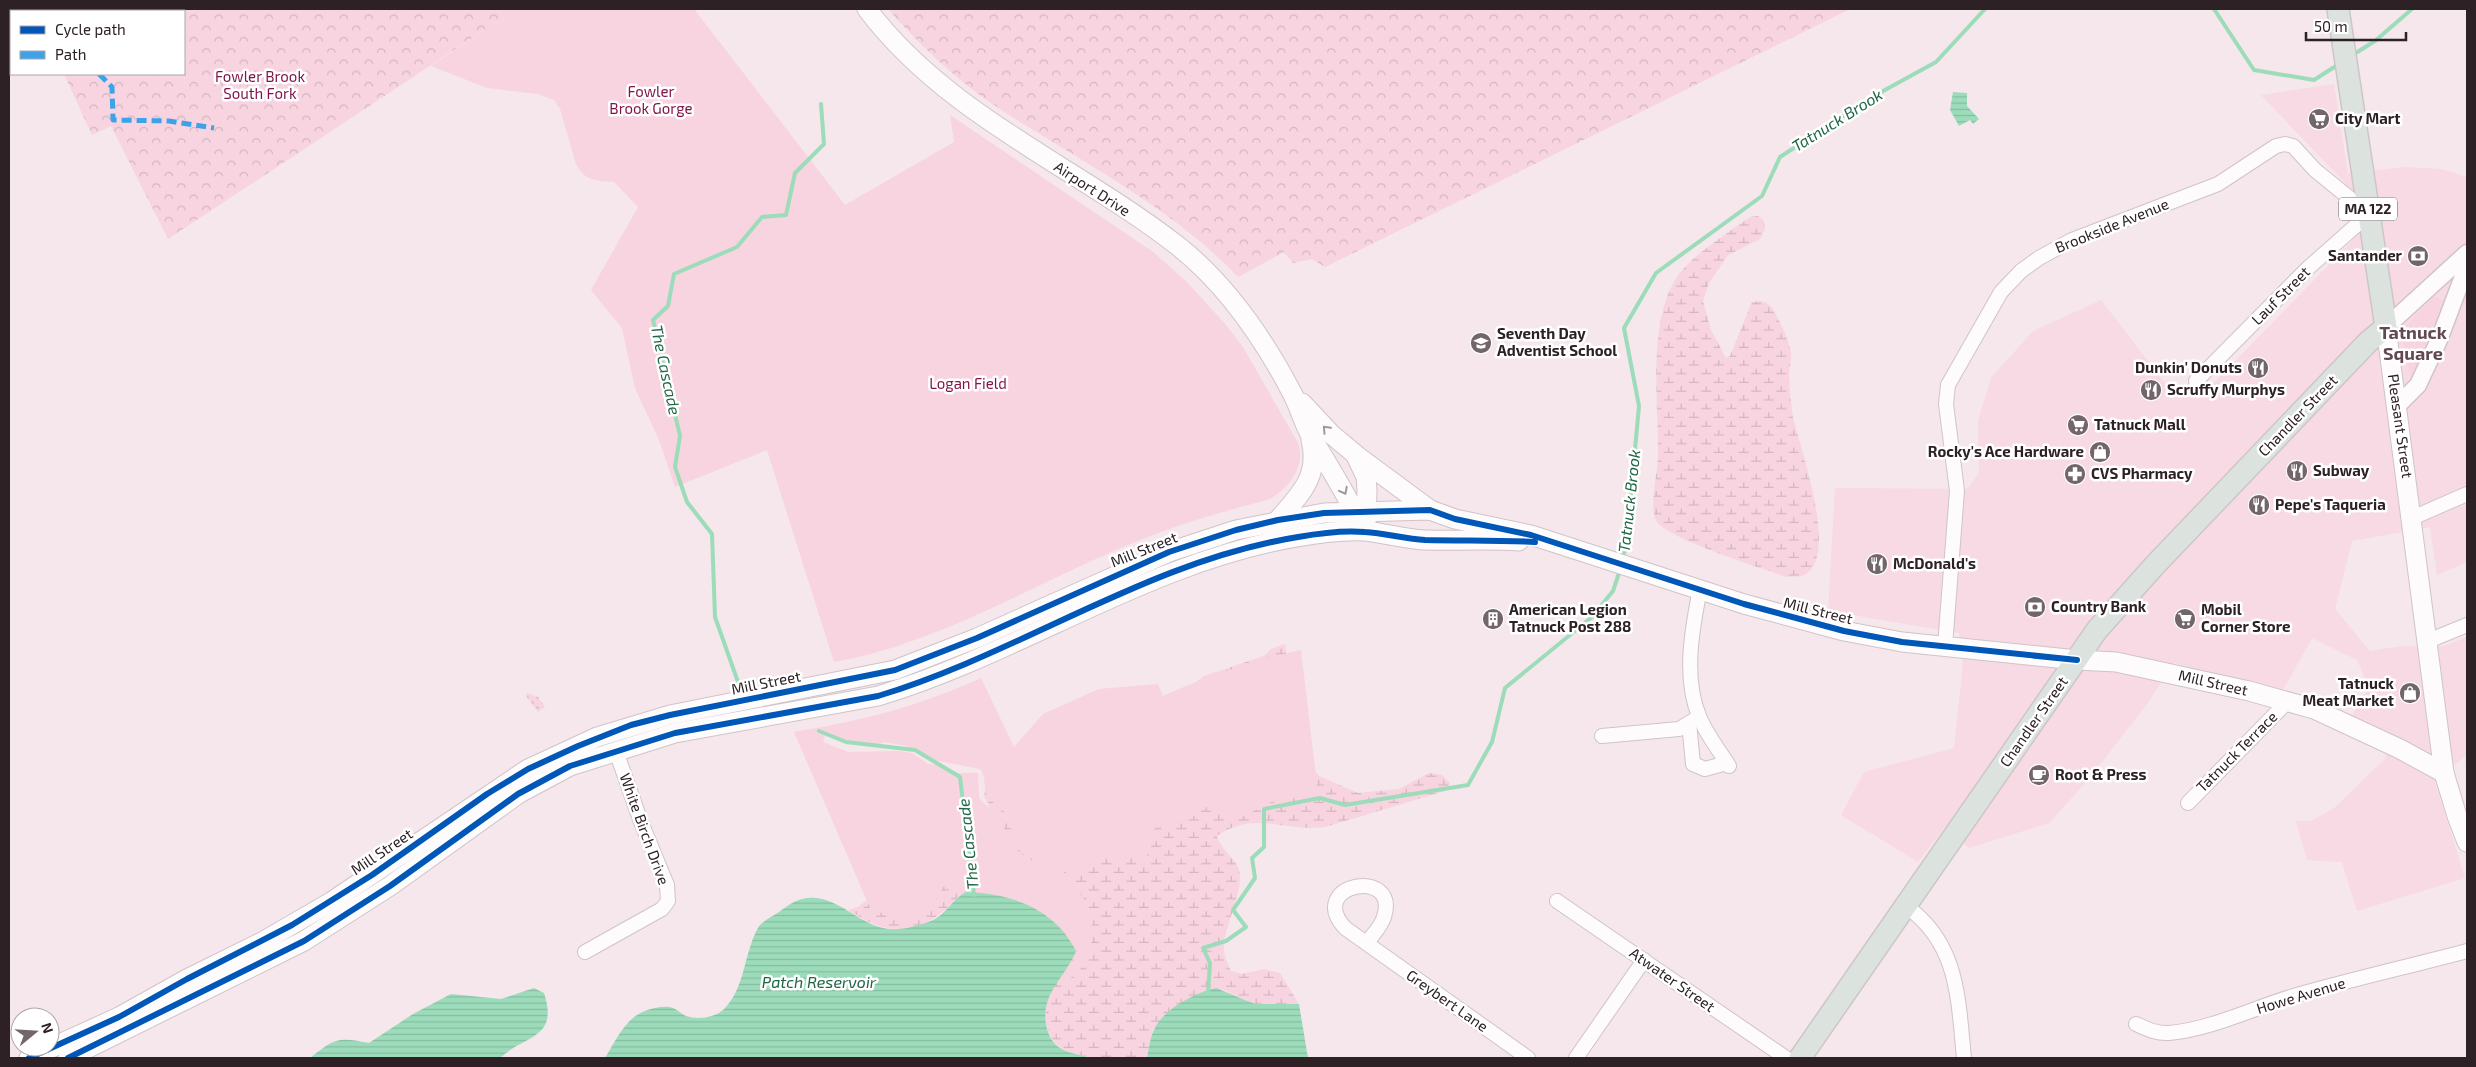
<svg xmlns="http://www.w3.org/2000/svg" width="2476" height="1067" font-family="'Exo 2',sans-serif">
<defs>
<pattern id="grass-dots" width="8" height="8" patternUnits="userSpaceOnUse" patternTransform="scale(1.25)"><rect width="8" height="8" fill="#f7d4df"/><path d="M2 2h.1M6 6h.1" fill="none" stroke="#d4b6bf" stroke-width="1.8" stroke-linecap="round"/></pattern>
<pattern id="forest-crowns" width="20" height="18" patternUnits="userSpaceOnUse" patternTransform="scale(1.25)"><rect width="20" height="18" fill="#f7d4df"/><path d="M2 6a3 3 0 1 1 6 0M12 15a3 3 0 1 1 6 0" fill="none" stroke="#d4b6bf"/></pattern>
<pattern id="wetland-marsh" width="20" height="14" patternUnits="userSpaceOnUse" patternTransform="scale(1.25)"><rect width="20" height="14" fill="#f7d4df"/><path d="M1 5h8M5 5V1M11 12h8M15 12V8" fill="none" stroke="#d4b6bf"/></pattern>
<pattern id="water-rules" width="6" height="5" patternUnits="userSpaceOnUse" patternTransform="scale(1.25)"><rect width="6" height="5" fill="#9cdcbb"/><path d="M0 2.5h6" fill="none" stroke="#87bca1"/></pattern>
</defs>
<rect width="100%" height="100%" fill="#f5e7eb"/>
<path fill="#f7dae3" d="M2334,84L2348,174L2404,167L2441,169L2467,177V562L2437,575L2430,527L2352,541L2335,609L2370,651L2402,646H2444L2467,637V776L2465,756L2435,782L2465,878L2357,911L2342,862L2307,860L2296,821H2311L2333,809L2386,758L2382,733L2351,717L2369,687L2357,660L2312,638L2282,692L2174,663L2147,704L2088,780L2049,823L1969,848L1945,827L1918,862L1841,815L1864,772L1954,748L1963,663L1959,633L1828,611L1835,488L1967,489L1979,473L1978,421L1991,378L2033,331L2101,300L2175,396L2204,393L2353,240L2345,183L2261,95Z"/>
<path fill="url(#grass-dots)" d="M527,693L538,697L545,707L538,712L526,696Z"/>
<g fill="url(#forest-crowns)">
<path d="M34,9H516L168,239L111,126L92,135L64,74H184V11H35Z"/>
<path d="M888,9H1850L1325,267L1312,259L1293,263L1284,252L1238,277C1168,203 1072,158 988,101C951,75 918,43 888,9Z"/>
</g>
<g fill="url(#wetland-marsh)">
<path d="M1758,216L1764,221L1765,229L1760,239L1728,255L1709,283L1703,301L1711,330L1726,358L1730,356L1752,302C1762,300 1768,301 1774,311C1780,322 1789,340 1791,353C1792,360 1789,368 1789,376C1789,389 1791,404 1793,417C1799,445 1842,562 1802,576C1798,577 1791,576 1787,577C1762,568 1666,539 1656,520C1649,507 1658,471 1658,456C1659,401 1645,311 1684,268C1703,248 1728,233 1750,217Z"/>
<path d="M1285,644L1303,756L1319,776L1358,793L1399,789L1429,773L1442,775L1450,783L1445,791L1325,827C1286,832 1253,810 1217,836C1221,851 1240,860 1240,876C1240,900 1223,930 1224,949C1224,957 1228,964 1231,971L1242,974L1264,969L1280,973L1299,1004H1255L1221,989L1153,1029L1147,1058C1116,1058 1054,1066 1047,1026C1044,1012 1045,1005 1051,992L960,895C922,936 894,940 848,910L858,907L883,887L991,811L984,796L988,776L1149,720L1204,676L1264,656L1271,649Z"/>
</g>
<g fill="#f7d4df">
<path d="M516,9H694L845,205L954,142L950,115L1153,252L1187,282L1226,325L1243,347L1298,443C1306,467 1289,487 1270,499C1233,509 1196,519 1161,532C1051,572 951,641 834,662L767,450L675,487L659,440L635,388L622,328L591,290L638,207L614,182C596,181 585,181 576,164L560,109L554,100L538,94L487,88L431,66Z"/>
<path d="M2434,296L2445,301L2419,366L2410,376L2401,332Z"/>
<path d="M1301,650L1318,794L1273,801L1238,819L1232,820C1225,816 1220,808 1213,807C1200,805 1196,818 1186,820C1172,823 1160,821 1151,833C1145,842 1151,850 1145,858L1139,856H1094L1076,875L1072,876L1017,846C1010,837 1013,827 1008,817C1002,807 991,804 987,794C983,786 986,775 980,769L929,759L907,746L885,742L871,747L825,735L823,742L848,752L899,751L912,753L928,764L941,765L958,773H978L979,798L988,807L1004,818C999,873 1091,860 1092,928C1092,941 1092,952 1084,964C1079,973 1068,982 1058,982L1073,962L1077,950L949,885L943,887C932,906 923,926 897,923L893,918L870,908L794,732C865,720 916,707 981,678L1014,747L1043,714L1099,689L1158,684L1163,696C1208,676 1254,661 1301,650Z"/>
</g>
<g fill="url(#water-rules)">
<path d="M1953,92L1967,93V106L1979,119L1973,124L1970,120L1959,126L1950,110Z"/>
<path d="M966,892C1009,893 1055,908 1076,951C1065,978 1041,993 1046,1024C1051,1052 1069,1052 1092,1058H605C613,1045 621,1028 633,1018C642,1010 662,1004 673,1008C678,1010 681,1014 686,1016C698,1020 716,1018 725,1008C745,988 744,953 758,928C762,921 773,916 779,912C786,907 793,901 802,899C832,891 856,922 883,928C899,932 917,926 931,921C946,915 952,899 966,892Z"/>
<path d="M534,988L544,993C559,1039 526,1034 500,1058H310C336,1038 337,1037 369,1043L413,1014L451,994L501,999Z"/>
<path d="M1216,988L1255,1004H1299L1308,1058H1147C1149,1049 1150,1036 1155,1028C1165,1008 1195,993 1216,988Z"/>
</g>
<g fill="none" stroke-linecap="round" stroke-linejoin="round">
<g stroke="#9cdcbb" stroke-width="4">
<path d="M2214,9L2254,70L2314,80L2339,64"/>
<path d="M2351,56L2375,41L2412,9"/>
<path d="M1623,558L1626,546L1639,406L1624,328L1656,273L1762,196L1780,157L1874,96L1936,62L1985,9"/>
<path d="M738,682L715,617L712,534L687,502L675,467L680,436L653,320L668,306L674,274L737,247L762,217L786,215L795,173L824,144L821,104"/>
<path d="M819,731L846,742L915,750L960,777L974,895"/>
<path d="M1208,994L1210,963L1203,948L1226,941L1246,927L1233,910L1255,878L1252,858L1264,847V809L1320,798L1345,805L1468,785L1492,742L1505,688L1592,617L1613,591L1620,570"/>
</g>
<g stroke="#cfc4c7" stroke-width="16">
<g id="minor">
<path d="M2412,518L2467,494"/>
<path d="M1700,589C1692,629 1683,677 1699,716C1706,734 1719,750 1729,766"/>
<path d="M2428,641L2467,625"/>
<path d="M1945,646L1957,491L1946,404L1948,385L2001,292L2021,271L2039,258L2072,240L2218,184L2276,146L2285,144L2293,146L2315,170L2369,214L2307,269L2196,381"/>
<path d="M1689,723L1693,764L1705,769L1727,763"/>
<path d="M1602,736L1679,729L1699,717"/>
<path d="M2188,803L2287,702"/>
<path d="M1557,901L1786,1058"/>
<path d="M1906,906C1959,944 1958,999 1964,1058"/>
<path d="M1367,943C1372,935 1381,927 1384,917C1400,866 1305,884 1345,928L1528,1058"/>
<path d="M585,952L662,909L668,901L667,885L641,822L616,751"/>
<path d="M2136,1024C2147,1029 2157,1034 2169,1033C2213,1029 2255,1007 2297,995C2353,979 2411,966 2467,951"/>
<path d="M1576,1058L1644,960"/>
</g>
</g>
<g stroke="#cfc4c7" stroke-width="19">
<g id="tertiary">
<path d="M2386,327L2467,253"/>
<path d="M2398,405L2418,385L2439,340L2462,279L2467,254"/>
</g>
</g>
<g stroke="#cfc4c7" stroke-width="21">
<g id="secondary">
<path d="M867,9C947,115 1075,166 1178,246C1227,285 1262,336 1291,391C1299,405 1303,422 1311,436C1327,464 1345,491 1359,521"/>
<path d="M2386,327L2444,773L2457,816L2467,842"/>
<path d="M1302,403L1331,434L1355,454L1366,477L1367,490L1366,523"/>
<path d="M1357,456L1430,510"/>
<path d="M1278,520C1300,494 1320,477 1311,440"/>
<path d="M29,1058L119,1017L187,979L262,942L331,902L528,769L597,737L670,715L895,670L977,638L1169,552L1236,530L1324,513L1430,510L1455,519L1531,535L1744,604L1844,631L1902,642L2077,660L2116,662L2249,691L2314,709L2400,749L2444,773"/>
<path d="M68,1058L304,941L390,886L518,794L570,766L675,733L878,696C1021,653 1148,562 1297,537C1319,533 1342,530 1364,531C1385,533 1404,539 1424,540C1456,541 1487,539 1519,541"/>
</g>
</g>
<g stroke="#cdc6c8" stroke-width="24">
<path id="primary" d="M1800,1058L2097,630L2155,565L2368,342L2386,327L2338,9"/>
</g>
<use href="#minor" stroke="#fefbfc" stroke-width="14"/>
<use href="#tertiary" stroke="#fefbfc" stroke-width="16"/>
<use href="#secondary" stroke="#fefbfc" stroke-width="19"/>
<use href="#primary" stroke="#dce3df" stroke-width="21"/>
<g stroke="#3ea2eb" stroke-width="5" stroke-dasharray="10 5" stroke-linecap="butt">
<path d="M61,9L62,11"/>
<path d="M99,74L112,87L113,120L169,121L214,128"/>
</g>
<g stroke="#fff" stroke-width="9">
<g id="cycleway">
<path d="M29,1058L119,1017L187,979L292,925L372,875L487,794L528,769L578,746L631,725L670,715L895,670L977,638L1169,552L1236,530L1278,520L1324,513L1430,510L1455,519L1531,535L1744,604L1844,631L1902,642L2077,660"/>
<path d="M68,1058L304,941L390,886L518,794L570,766L675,733L878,696C1021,653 1148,561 1298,537C1320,533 1343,530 1365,532C1385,533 1405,539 1425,540C1462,541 1498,540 1535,542"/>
</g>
</g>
<use href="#cycleway" stroke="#0057b8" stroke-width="6"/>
</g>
<defs><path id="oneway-chevron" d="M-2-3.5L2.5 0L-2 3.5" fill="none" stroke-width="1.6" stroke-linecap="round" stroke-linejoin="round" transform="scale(1.25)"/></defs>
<g stroke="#a0999b">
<use href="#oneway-chevron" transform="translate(1326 429) rotate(-133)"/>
<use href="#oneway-chevron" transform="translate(1344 491) rotate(62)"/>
</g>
<defs>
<g id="supermarket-disc" transform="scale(1.125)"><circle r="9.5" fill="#73666a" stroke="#fff"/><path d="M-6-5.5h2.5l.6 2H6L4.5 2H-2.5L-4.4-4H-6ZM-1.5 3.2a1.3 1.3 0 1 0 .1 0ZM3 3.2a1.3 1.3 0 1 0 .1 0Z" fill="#fff"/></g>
<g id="bank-disc" transform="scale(1.125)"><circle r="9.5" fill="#73666a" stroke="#fff"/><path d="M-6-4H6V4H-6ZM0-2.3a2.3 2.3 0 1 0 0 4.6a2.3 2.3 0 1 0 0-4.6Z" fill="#fff"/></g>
<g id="school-disc" transform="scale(1.125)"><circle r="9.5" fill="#73666a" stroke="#fff"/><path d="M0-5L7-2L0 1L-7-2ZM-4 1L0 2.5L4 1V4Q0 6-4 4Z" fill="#fff"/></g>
<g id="restaurant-disc" transform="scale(1.125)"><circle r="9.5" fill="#73666a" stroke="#fff"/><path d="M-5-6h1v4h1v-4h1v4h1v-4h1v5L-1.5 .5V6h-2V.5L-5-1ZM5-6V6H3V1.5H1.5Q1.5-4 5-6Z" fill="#fff"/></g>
<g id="shop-disc" transform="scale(1.125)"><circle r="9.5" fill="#73666a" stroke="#fff"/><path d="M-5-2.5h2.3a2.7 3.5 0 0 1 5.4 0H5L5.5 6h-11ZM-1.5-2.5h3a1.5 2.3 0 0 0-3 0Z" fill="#fff"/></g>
<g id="pharmacy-disc" transform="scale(1.125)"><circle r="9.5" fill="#73666a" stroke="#fff"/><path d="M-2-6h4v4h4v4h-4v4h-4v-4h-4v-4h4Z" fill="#fff"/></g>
<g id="building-disc" transform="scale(1.125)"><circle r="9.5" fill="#73666a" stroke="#fff"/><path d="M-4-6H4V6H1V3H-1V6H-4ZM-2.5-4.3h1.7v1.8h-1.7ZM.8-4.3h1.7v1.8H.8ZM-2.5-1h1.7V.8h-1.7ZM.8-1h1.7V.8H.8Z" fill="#fff"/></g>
<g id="cafe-disc" transform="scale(1.125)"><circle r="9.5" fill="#73666a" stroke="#fff"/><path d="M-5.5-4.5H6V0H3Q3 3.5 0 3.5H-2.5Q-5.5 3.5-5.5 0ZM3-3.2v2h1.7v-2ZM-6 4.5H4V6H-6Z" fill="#fff"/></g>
</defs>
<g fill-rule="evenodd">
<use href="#supermarket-disc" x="2319" y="119"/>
<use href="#bank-disc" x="2418" y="256"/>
<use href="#school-disc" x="1481" y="343"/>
<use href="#restaurant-disc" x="2258" y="368"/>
<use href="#restaurant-disc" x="2151" y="390"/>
<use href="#supermarket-disc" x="2078" y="425"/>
<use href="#shop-disc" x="2100" y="452"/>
<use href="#restaurant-disc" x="2297" y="471"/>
<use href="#pharmacy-disc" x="2075" y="474"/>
<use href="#restaurant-disc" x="2259" y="505"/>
<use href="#restaurant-disc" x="1877" y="564"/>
<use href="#bank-disc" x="2035" y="607"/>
<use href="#building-disc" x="1493" y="619"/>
<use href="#supermarket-disc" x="2185" y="619"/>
<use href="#shop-disc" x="2410" y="693"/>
<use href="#cafe-disc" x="2039" y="775"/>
</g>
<g text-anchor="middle" stroke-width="5" stroke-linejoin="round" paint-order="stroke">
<rect fill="#fff" stroke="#6c6466" stroke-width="1" x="2339" y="197.5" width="58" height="23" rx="4"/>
<g font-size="14" font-weight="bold" fill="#2d2125">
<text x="2368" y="214">MA 122</text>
</g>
<g font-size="15" fill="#7f1249" stroke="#fff">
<text x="260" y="82">Fowler Brook<tspan x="260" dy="17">South Fork</tspan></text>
<text x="651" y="97">Fowler<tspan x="651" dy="17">Brook Gorge</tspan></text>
<text x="968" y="389">Logan Field</text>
</g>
<g font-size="15" font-weight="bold" fill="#2d2125" stroke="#fff" text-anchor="start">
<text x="2335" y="124">City Mart</text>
<text x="2402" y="261" text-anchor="end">Santander</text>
<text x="1497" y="339">Seventh Day<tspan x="1497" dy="17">Adventist School</tspan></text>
<text x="2242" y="373" text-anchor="end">Dunkin' Donuts</text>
<text x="2167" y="395">Scruffy Murphys</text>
<text x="2094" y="430">Tatnuck Mall</text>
<text x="2084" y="457" text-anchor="end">Rocky's Ace Hardware</text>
<text x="2313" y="476">Subway</text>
<text x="2091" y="479">CVS Pharmacy</text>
<text x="2275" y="510">Pepe's Taqueria</text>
<text x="1893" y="569">McDonald's</text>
<text x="2051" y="612">Country Bank</text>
<text x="1509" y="615">American Legion<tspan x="1509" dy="17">Tatnuck Post 288</tspan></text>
<text x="2201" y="615">Mobil<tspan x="2201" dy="17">Corner Store</tspan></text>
<text x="2394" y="689" text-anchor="end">Tatnuck<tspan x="2394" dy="17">Meat Market</tspan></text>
<text x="2055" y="780">Root &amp; Press</text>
</g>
<g font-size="15" fill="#2d2125" stroke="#fff">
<text transform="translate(1092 189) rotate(33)" y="5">Airport Drive</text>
<text transform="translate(2112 226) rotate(-22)" y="5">Brookside Avenue</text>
<text transform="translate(2281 296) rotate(-45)" y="5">Lauf Street</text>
<text transform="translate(2298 416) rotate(-46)" y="5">Chandler Street</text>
<text transform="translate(2400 426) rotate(82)" y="5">Pleasant Street</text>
<text transform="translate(1144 550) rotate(-22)" y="5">Mill Street</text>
<text transform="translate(1818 611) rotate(14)" y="5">Mill Street</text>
<text transform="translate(766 683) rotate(-11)" y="5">Mill Street</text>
<text transform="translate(2213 683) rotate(13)" y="5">Mill Street</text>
<text transform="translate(2034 722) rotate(-55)" y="5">Chandler Street</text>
<text transform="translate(2237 752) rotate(-45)" y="5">Tatnuck Terrace</text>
<text transform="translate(644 829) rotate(70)" y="5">White Birch Drive</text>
<text transform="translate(382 852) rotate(-34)" y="5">Mill Street</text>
<text transform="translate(1672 980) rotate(35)" y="5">Atwater Street</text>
<text transform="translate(2301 996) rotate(-17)" y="5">Howe Avenue</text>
<text transform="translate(1447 1001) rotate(35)" y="5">Greybert Lane</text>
</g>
<g font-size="16" font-style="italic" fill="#1e6645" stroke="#fff">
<text transform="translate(1837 120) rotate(-32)" y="6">Tatnuck Brook</text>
<text transform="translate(666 370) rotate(78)" y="6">The Cascade</text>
<text transform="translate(1629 501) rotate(-84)" y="6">Tatnuck Brook</text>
<text transform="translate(968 844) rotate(-96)" y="6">The Cascade</text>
<text x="819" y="988">Patch Reservoir</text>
</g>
<g font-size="18" font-weight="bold" fill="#624851" stroke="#fff">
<text x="2413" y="339">Tatnuck<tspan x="2413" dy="21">Square</tspan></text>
</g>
</g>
<rect width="2476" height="1067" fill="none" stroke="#2d2125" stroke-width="20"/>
<rect x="10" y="10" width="175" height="65" fill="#ffffff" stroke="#aba6a8"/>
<rect x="20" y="26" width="25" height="8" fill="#0057b8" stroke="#aba6a8"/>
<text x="55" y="35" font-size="15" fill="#2d2125">Cycle path</text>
<rect x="20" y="51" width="25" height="8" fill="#3ea2eb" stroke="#aba6a8"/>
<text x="55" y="60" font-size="15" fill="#2d2125">Path</text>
<g transform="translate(35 1032) rotate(72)"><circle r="24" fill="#ffffff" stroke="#aba6a8"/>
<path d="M0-4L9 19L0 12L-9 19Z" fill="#73666a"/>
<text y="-8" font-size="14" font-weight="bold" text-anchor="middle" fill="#2d2125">N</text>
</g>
<path d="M2306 32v8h100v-8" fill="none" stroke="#2d2125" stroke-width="2.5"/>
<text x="2314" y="32" font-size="15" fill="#2d2125" stroke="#ffffff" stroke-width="4" paint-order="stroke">50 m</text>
</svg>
